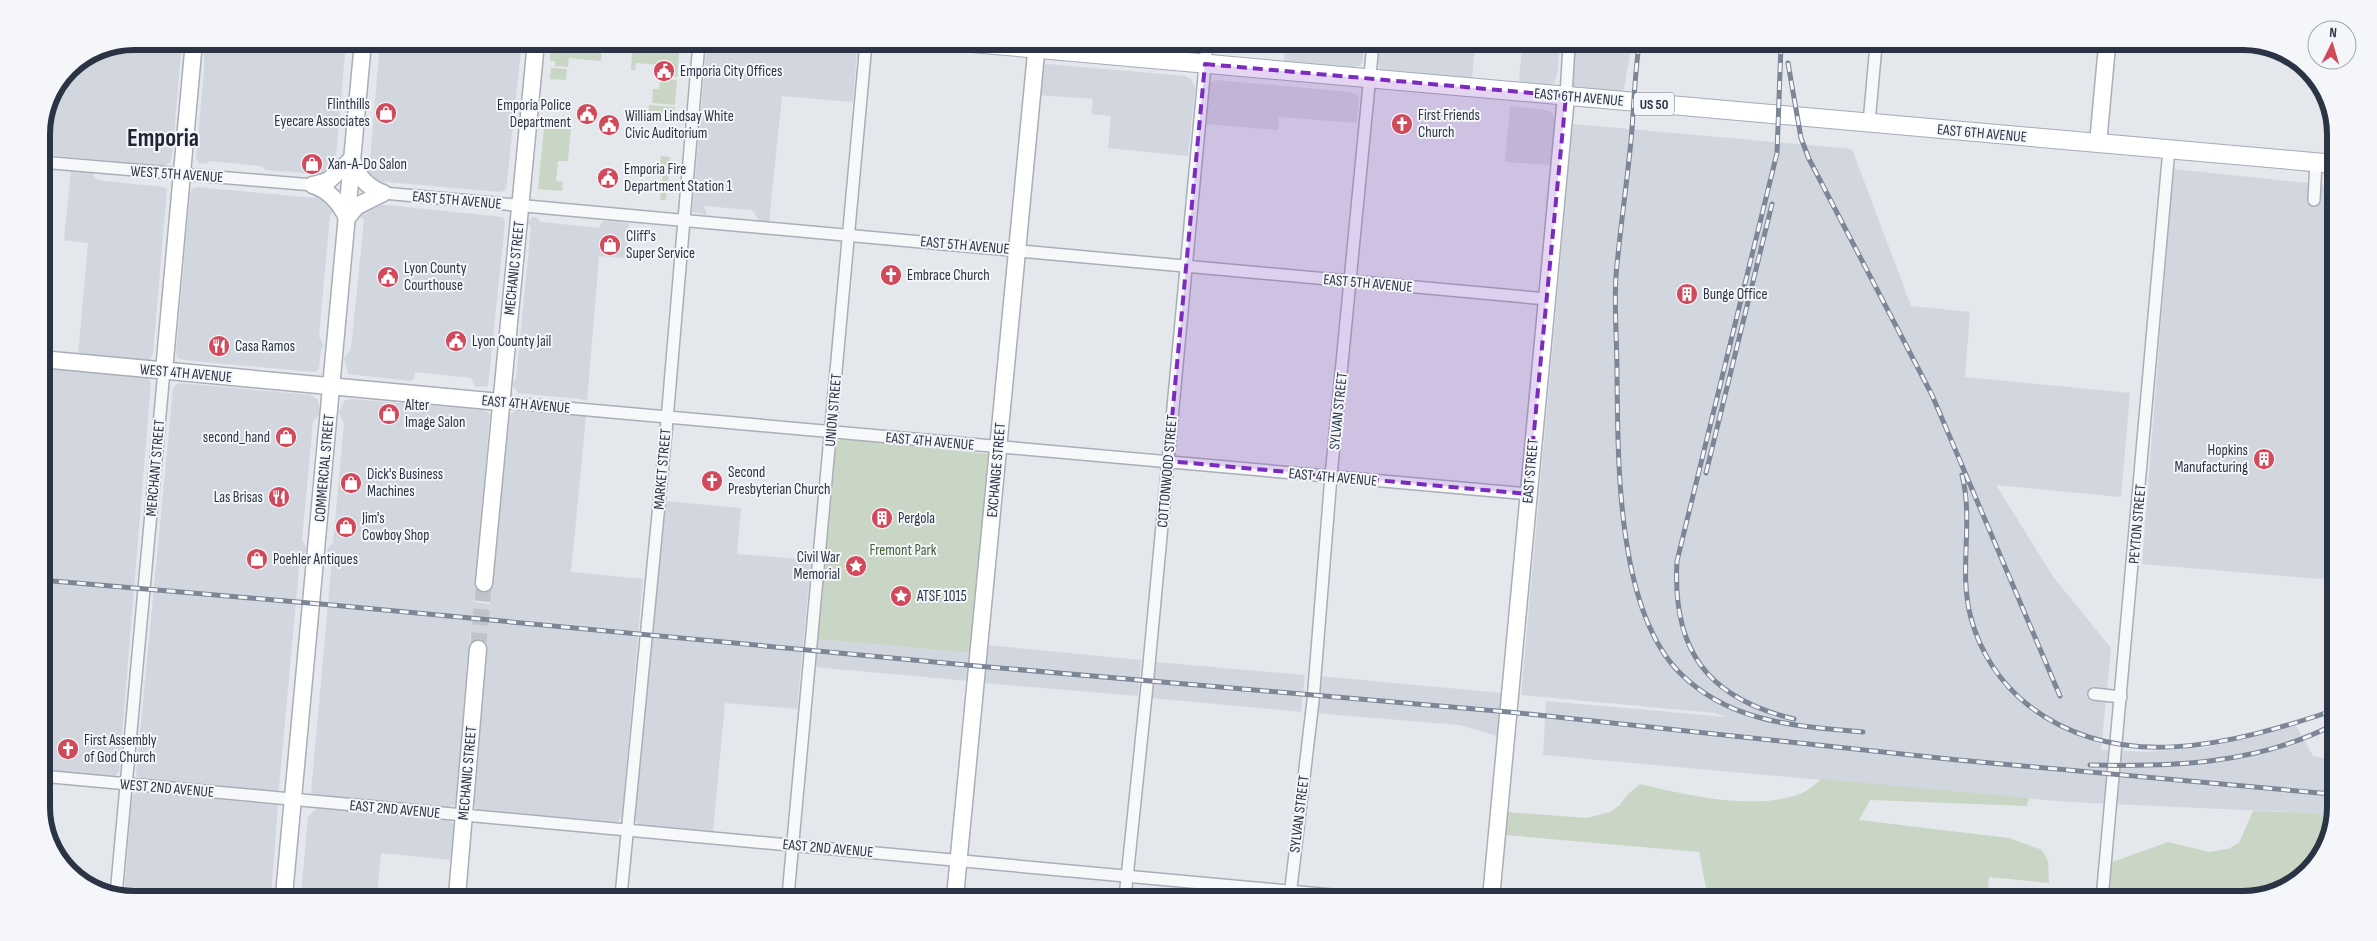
<svg xmlns="http://www.w3.org/2000/svg" width="2377" height="941" font-family="'Sofia Sans Condensed',sans-serif">
<rect width="100%" height="100%" fill="#e4e7ec"/>
<g fill="#d2d6de">
<path d="M134,41H182L172,158L169,163L163,166L41,154V128L69,68L99,48Z"/>
<path d="M204,41L346,42L336,157L341,165L325,175L267,170L260,166L209,161L208,164L199,163L196,158L204,71Z"/>
<path d="M380,42H522L506,190L500,192L375,181L362,168L370,161Z"/>
<path d="M707,43H806L851,47L857,51L853,102L782,96L769,222L759,221L752,210L704,206L707,215L692,212Z"/>
<path d="M1285,44H1364L1363,60L1361,65L1356,67L1284,61Z"/>
<path d="M1378,44H1475L1472,79L1380,69L1376,61Z"/>
<path d="M1522,45H1560L1557,75L1554,83L1548,86L1519,83Z"/>
<path d="M1572,45H1632L1623,93L1572,88Z"/>
<path d="M1048,64L1185,76L1191,79L1195,87L1188,156L1108,148L1111,116L1091,114L1093,99L1038,95L1043,66Z"/>
<path d="M1216,80L1351,92L1357,95L1359,100L1357,123L1279,117L1278,130L1205,124L1208,88L1211,82Z"/>
<path d="M1510,106L1547,110L1552,113L1556,123L1552,165L1505,162Z"/>
<path d="M1573,124L1852,149L1911,306L1970,312L1965,377L2130,393L2121,497L1996,485L2054,578L2111,648L2101,750L2146,752L2209,747L2295,724L2313,756L2331,760V817L2312,813L2069,802L1543,755L1546,701L1726,717L1715,713L1521,695Z"/>
<path d="M2173,169L2335,186L2332,580L2142,564Z"/>
<path d="M71,171L92,173L97,180L163,187L167,189L153,354L149,360L78,355L88,243L64,240Z"/>
<path d="M197,187L314,198L315,191L336,210L330,215L319,337L324,346L321,350L319,368L315,372L183,360L178,358L176,353L190,193L192,189Z"/>
<path d="M376,204L503,217L505,223L488,386L476,387L471,378L415,372L414,378L411,381L348,374L344,358L351,349L364,220L358,213Z"/>
<path d="M532,217H536L541,222L600,228L601,223L604,221L629,223L626,258L599,256L587,401L580,399L518,393L513,386V381L516,379L531,227L527,222Z"/>
<path d="M41,366L146,376L151,382L119,772L114,777L41,770Z"/>
<path d="M180,383L311,395L318,400L320,414L313,421L302,540L308,550L300,557L279,788L275,793L141,780L136,775L173,389L176,384Z"/>
<path d="M352,399L483,410L490,414L474,602L490,604L507,416L516,411L586,416L571,572L643,579L622,816L617,822L483,810H478L473,805L486,637L470,636L461,737H465L456,804L447,807L316,796L311,793L332,559L327,549L333,543L344,424L339,412L345,400Z"/>
<path d="M664,501L741,508L737,554L811,560L797,709L725,703L713,831L639,825L634,818Z"/>
<path d="M817,639L971,653L969,681L814,667Z"/>
<path d="M986,645L1141,660L1138,696L982,683Z"/>
<path d="M1155,662L1305,675L1301,712L1152,698Z"/>
<path d="M1319,676L1502,693L1500,737L1460,725L1315,713Z"/>
<path d="M139,792L278,805L271,895H124L132,798L134,793Z"/>
<path d="M317,808L451,821L455,828L453,860L381,853L377,895H301L308,817Z"/>
</g>
<g fill="#c9d6c5">
<path d="M551,42H598L602,46L601,61L569,58L568,67L555,66V61H550Z"/>
<path d="M642,42L680,43L677,77L661,75V65L636,63L635,70H631L632,51Z"/>
<path d="M551,68L567,69L566,80L550,79Z"/>
<path d="M660,79L677,80L675,105L652,103L653,89H659Z"/>
<path d="M649,105L675,107L673,121L651,119L650,122H648Z"/>
<path d="M544,128L571,129L568,161H558L556,181L563,182L562,191L538,189Z"/>
<path d="M661,156L670,157L666,200H660L664,167L660,166Z"/>
<path d="M844,439L988,454L971,653L817,639L834,448L837,441Z"/>
<path d="M1822,779L2029,798L2027,806L1870,800L1859,820L2009,838L2042,850L2048,861L2049,883L1989,877L1987,899L1708,898L1699,852L1505,835L1507,812L1587,818L1610,812L1620,805L1627,795L1640,784C1686,795 1755,811 1800,794C1808,791 1815,784 1822,779Z"/>
<path d="M2253,811L2312,813L2331,817V837L2295,884L2243,900L2106,899L2110,863L2168,842L2210,852L2228,849L2239,843Z"/>
</g>
<g fill="none" stroke-linecap="round" stroke-linejoin="round">
<path stroke="#bfc3cb" stroke-width="16" stroke-dasharray="16 8" stroke-linecap="butt" d="M478,649L484,583"/>
<g stroke="#a9aeb7" stroke-width="14">
<g id="street">
<path d="M1566,96L1569,45"/>
<path d="M1869,123L1876,45"/>
<path d="M41,162L313,185"/>
<path d="M383,193L1547,299"/>
<path d="M2314,200L2316,162"/>
<path d="M500,402L1528,494"/>
<path d="M2094,694L2121,697"/>
<path d="M41,776L1364,898"/>
<path d="M116,895L164,371"/>
<path d="M621,896L666,432L699,43"/>
<path d="M788,896L866,43"/>
<path d="M1290,896L1313,701L1331,476L1373,44"/>
<path d="M1125,897L1147,686L1207,44"/>
<path d="M2102,899L2169,149"/>
</g>
</g>
<g stroke="#a9aeb7" stroke-width="19">
<g id="secondary">
<path d="M2098,143L2107,46"/>
<path d="M352,159C356,175 368,188 383,193"/>
<path d="M313,185C328,190 340,203 347,218L357,206L383,193"/>
<path d="M313,185L328,181L352,159"/>
<path d="M41,359L500,402"/>
<path d="M164,371L194,41"/>
<path d="M484,583L536,42"/>
<path d="M284,895L363,42"/>
<path d="M457,896L478,649"/>
<path d="M955,897L1037,43"/>
<path d="M1491,898L1566,96"/>
</g>
</g>
<g stroke="#a3abb8" stroke-width="20">
<path id="primary" d="M972,43L2335,164"/>
</g>
<use href="#street" stroke="#f7f8fa" stroke-width="11"/>
<use href="#secondary" stroke="#fff" stroke-width="16"/>
<use href="#primary" stroke="#fff" stroke-width="18"/>
<g stroke="#7d8696" stroke-width="5">
<g id="rail">
<path d="M1639,45C1635,73 1634,101 1632,129C1628,178 1620,227 1616,276C1614,308 1617,341 1617,373C1618,458 1616,608 1679,672C1729,723 1796,726 1863,732"/>
<path d="M1781,45L1777,153L1677,561C1672,650 1707,698 1794,719"/>
<path d="M1788,63L1801,138L1809,159L1932,395L2060,696"/>
<path d="M1706,473L1772,204"/>
<path d="M1962,475C1974,522 1958,571 1971,618C1980,652 2000,683 2028,705C2118,775 2233,744 2332,711"/>
<path d="M41,580L332,605L977,666L1509,712L1958,760L2331,794"/>
<path d="M2090,765C2172,767 2256,764 2331,726"/>
</g>
</g>
<use href="#rail" stroke="#f4f6f9" stroke-width="3" stroke-dasharray="9" stroke-linecap="butt"/>
</g>
<path fill="#7b2cbf" fill-opacity="0.2" stroke="#7b2cbf" stroke-width="4" stroke-dasharray="10 6" stroke-linejoin="round" d="M1205,64L1566,96L1528,494L1168,461Z"/>
<defs>
<g id="civic-disc" transform="scale(1.125)"><circle r="9.5" fill="#d1495b" stroke="#f4f6f9"/><path d="M-.6-6.5H3V-4.5H.6V-3L4-1V1h2V6H-6V1h2V-1L-.6-3ZM-1.2 2.5V6h2.4V2.5Z" fill="#fff"/></g>
<g id="shop-disc" transform="scale(1.125)"><circle r="9.5" fill="#d1495b" stroke="#f4f6f9"/><path d="M-5-2.5h2.3a2.7 3.5 0 0 1 5.4 0H5L5.5 6h-11ZM-1.5-2.5h3a1.5 2.3 0 0 0-3 0Z" fill="#fff"/></g>
<g id="church-disc" transform="scale(1.125)"><circle r="9.5" fill="#d1495b" stroke="#f4f6f9"/><path d="M-1.2-6h2.4v3.5h3.3v2.4h-3.3V6h-2.4V-.1h-3.3v-2.4h3.3Z" fill="#fff"/></g>
<g id="building-disc" transform="scale(1.125)"><circle r="9.5" fill="#d1495b" stroke="#f4f6f9"/><path d="M-4-6H4V6H1V3H-1V6H-4ZM-2.5-4.3h1.7v1.8h-1.7ZM.8-4.3h1.7v1.8H.8ZM-2.5-1h1.7V.8h-1.7ZM.8-1h1.7V.8H.8Z" fill="#fff"/></g>
<g id="restaurant-disc" transform="scale(1.125)"><circle r="9.5" fill="#d1495b" stroke="#f4f6f9"/><path d="M-5-6h1v4h1v-4h1v4h1v-4h1v5L-1.5 .5V6h-2V.5L-5-1ZM5-6V6H3V1.5H1.5Q1.5-4 5-6Z" fill="#fff"/></g>
<g id="sight-disc" transform="scale(1.125)"><circle r="9.5" fill="#d1495b" stroke="#f4f6f9"/><path d="M0-6L1.8-2.2L6-1.7L2.9 1.2L3.7 5.4L0 3.3L-3.7 5.4L-2.9 1.2L-6-1.7L-1.8-2.2Z" fill="#fff"/></g>
</defs>
<g fill-rule="evenodd">
<use href="#civic-disc" x="664" y="71"/>
<use href="#shop-disc" x="386" y="113"/>
<use href="#civic-disc" x="587" y="114"/>
<use href="#church-disc" x="1402" y="124"/>
<use href="#civic-disc" x="609" y="125"/>
<use href="#shop-disc" x="312" y="164"/>
<use href="#civic-disc" x="608" y="178"/>
<use href="#shop-disc" x="610" y="245"/>
<use href="#church-disc" x="891" y="275"/>
<use href="#civic-disc" x="388" y="277"/>
<use href="#building-disc" x="1687" y="294"/>
<use href="#civic-disc" x="456" y="341"/>
<use href="#restaurant-disc" x="219" y="346"/>
<use href="#shop-disc" x="389" y="414"/>
<use href="#shop-disc" x="286" y="437"/>
<use href="#building-disc" x="2264" y="459"/>
<use href="#church-disc" x="712" y="481"/>
<use href="#shop-disc" x="351" y="483"/>
<use href="#restaurant-disc" x="279" y="497"/>
<use href="#building-disc" x="882" y="518"/>
<use href="#shop-disc" x="346" y="527"/>
<use href="#shop-disc" x="257" y="559"/>
<use href="#sight-disc" x="856" y="566"/>
<use href="#sight-disc" x="901" y="596"/>
<use href="#church-disc" x="68" y="749"/>
</g>
<g text-anchor="middle" stroke-width="4" stroke-linejoin="round" paint-order="stroke">
<rect fill="#f4f6f9" stroke="#676e7b" stroke-width="1" x="1634" y="92.5" width="40" height="23" rx="4"/>
<g font-size="14" font-weight="bold" fill="#2b3445">
<text x="1654" y="109">US 50</text>
</g>
<g font-size="15" fill="#2b3445" stroke="#f4f6f9" text-anchor="start">
<text x="680" y="76">Emporia City Offices</text>
<text x="370" y="109" text-anchor="end">Flinthills<tspan x="370" dy="17">Eyecare Associates</tspan></text>
<text x="571" y="110" text-anchor="end">Emporia Police<tspan x="571" dy="17">Department</tspan></text>
<text x="1418" y="120">First Friends<tspan x="1418" dy="17">Church</tspan></text>
<text x="625" y="121">William Lindsay White<tspan x="625" dy="17">Civic Auditorium</tspan></text>
<text x="328" y="169">Xan-A-Do Salon</text>
<text x="624" y="174">Emporia Fire<tspan x="624" dy="17">Department Station 1</tspan></text>
<text x="626" y="241">Cliff's<tspan x="626" dy="17">Super Service</tspan></text>
<text x="404" y="273">Lyon County<tspan x="404" dy="17">Courthouse</tspan></text>
<text x="907" y="280">Embrace Church</text>
<text x="1703" y="299">Bunge Office</text>
<text x="472" y="346">Lyon County Jail</text>
<text x="235" y="351">Casa Ramos</text>
<text x="405" y="410">Alter<tspan x="405" dy="17">Image Salon</tspan></text>
<text x="270" y="442" text-anchor="end">second_hand</text>
<text x="2248" y="455" text-anchor="end">Hopkins<tspan x="2248" dy="17">Manufacturing</tspan></text>
<text x="728" y="477">Second<tspan x="728" dy="17">Presbyterian Church</tspan></text>
<text x="367" y="479">Dick's Business<tspan x="367" dy="17">Machines</tspan></text>
<text x="263" y="502" text-anchor="end">Las Brisas</text>
<text x="362" y="523">Jim's<tspan x="362" dy="17">Cowboy Shop</tspan></text>
<text x="898" y="523">Pergola</text>
<text x="840" y="562" text-anchor="end">Civil War<tspan x="840" dy="17">Memorial</tspan></text>
<text x="273" y="564">Poehler Antiques</text>
<text x="917" y="601">ATSF 1015</text>
<text x="84" y="745">First Assembly<tspan x="84" dy="17">of God Church</tspan></text>
</g>
<g font-size="15" fill="#2b3445" stroke="#f4f6f9">
<text transform="translate(1579 97) rotate(5)" y="5">EAST 6TH AVENUE</text>
<text transform="translate(1982 133) rotate(5)" y="5">EAST 6TH AVENUE</text>
<text transform="translate(177 174) rotate(4)" y="5">WEST 5TH AVENUE</text>
<text transform="translate(457 200) rotate(5)" y="5">EAST 5TH AVENUE</text>
<text transform="translate(965 245) rotate(5)" y="5">EAST 5TH AVENUE</text>
<text transform="translate(514 268) rotate(-84)" y="5">MECHANIC STREET</text>
<text transform="translate(1368 283) rotate(5)" y="5">EAST 5TH AVENUE</text>
<text transform="translate(186 373) rotate(5)" y="5">WEST 4TH AVENUE</text>
<text transform="translate(526 404) rotate(5)" y="5">EAST 4TH AVENUE</text>
<text transform="translate(833 410) rotate(-85)" y="5">UNION STREET</text>
<text transform="translate(1338 411) rotate(-84)" y="5">SYLVAN STREET</text>
<text transform="translate(930 441) rotate(5)" y="5">EAST 4TH AVENUE</text>
<text transform="translate(155 468) rotate(-85)" y="5">MERCHANT STREET</text>
<text transform="translate(324 468) rotate(-85)" y="5">COMMERCIAL STREET</text>
<text transform="translate(662 469) rotate(-85)" y="5">MARKET STREET</text>
<text transform="translate(996 470) rotate(-85)" y="5">EXCHANGE STREET</text>
<text transform="translate(1167 471) rotate(-85)" y="5">COTTONWOOD STREET</text>
<text transform="translate(1530 471) rotate(-85)" y="5">EAST STREET</text>
<text transform="translate(1333 477) rotate(5)" y="5">EAST 4TH AVENUE</text>
<text transform="translate(2137 524) rotate(-85)" y="5">PEYTON STREET</text>
<text transform="translate(467 773) rotate(-85)" y="5">MECHANIC STREET</text>
<text transform="translate(167 788) rotate(5)" y="5">WEST 2ND AVENUE</text>
<text transform="translate(395 809) rotate(5)" y="5">EAST 2ND AVENUE</text>
<text transform="translate(1299 814) rotate(-83)" y="5">SYLVAN STREET</text>
<text transform="translate(828 848) rotate(5)" y="5">EAST 2ND AVENUE</text>
</g>
<g font-size="15" fill="#3f6138" stroke="#f4f6f9">
<text x="903" y="555">Fremont Park</text>
</g>
<g font-size="25" font-weight="bold" fill="#1d2536" stroke="#f4f6f9">
<text x="163" y="146">Emporia</text>
</g>
</g>
<path d="M0 0H2377V941H0ZM134 50H2243A84 84 0 0 1 2327 134V807A84 84 0 0 1 2243 891H134A84 84 0 0 1 50 807V134A84 84 0 0 1 134 50Z" fill="#f4f6f9" fill-rule="evenodd"/>
<path fill="none" stroke="#2b3445" stroke-width="6" d="M134 50H2243A84 84 0 0 1 2327 134V807A84 84 0 0 1 2243 891H134A84 84 0 0 1 50 807V134A84 84 0 0 1 134 50Z"/>
<g transform="translate(2332 45) rotate(5)"><circle r="24" fill="#f4f6f9" stroke="#a4a8b1"/>
<path d="M0-4L9 19L0 12L-9 19Z" fill="#d1495b"/>
<text y="-8" font-size="14" font-weight="bold" text-anchor="middle" fill="#2b3445">N</text>
</g>
</svg>
